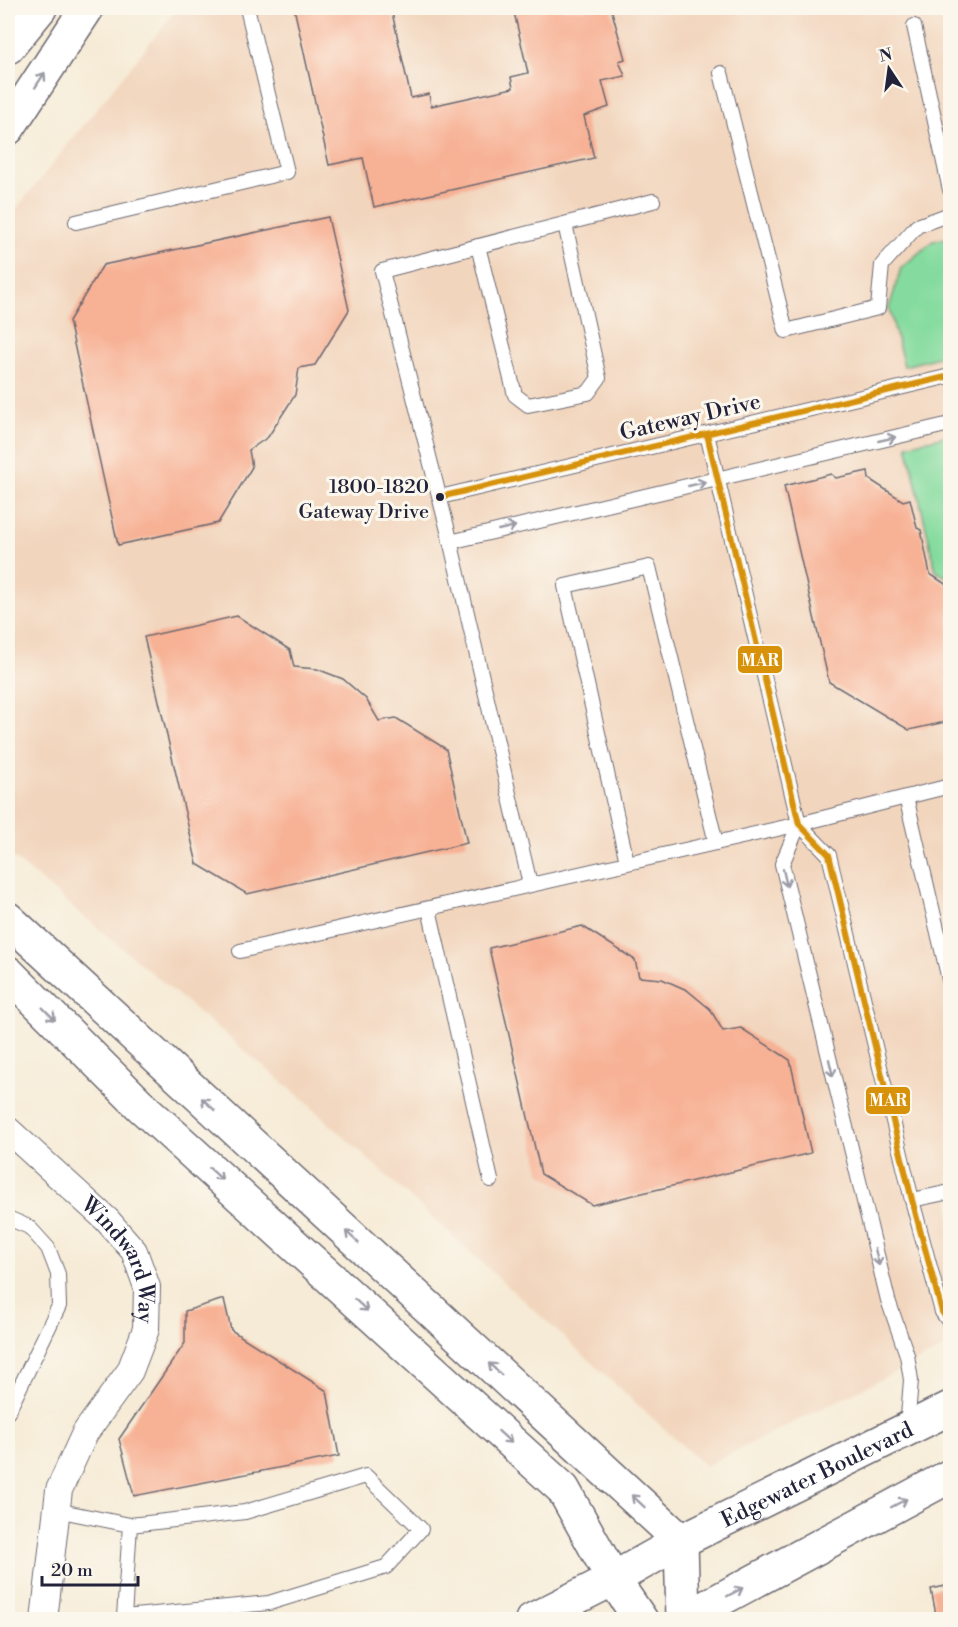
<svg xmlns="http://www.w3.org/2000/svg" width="958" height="1627" font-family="'Libre Bodoni',serif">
<rect width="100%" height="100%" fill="#fbf7ec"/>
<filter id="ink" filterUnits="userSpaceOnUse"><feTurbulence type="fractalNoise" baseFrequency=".0167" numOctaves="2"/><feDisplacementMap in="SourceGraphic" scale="12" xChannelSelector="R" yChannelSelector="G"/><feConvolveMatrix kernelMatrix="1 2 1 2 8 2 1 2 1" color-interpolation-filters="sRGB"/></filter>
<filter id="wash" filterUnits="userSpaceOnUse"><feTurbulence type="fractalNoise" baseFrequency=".008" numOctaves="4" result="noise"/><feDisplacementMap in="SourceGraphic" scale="24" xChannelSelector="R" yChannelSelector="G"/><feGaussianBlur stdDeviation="1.35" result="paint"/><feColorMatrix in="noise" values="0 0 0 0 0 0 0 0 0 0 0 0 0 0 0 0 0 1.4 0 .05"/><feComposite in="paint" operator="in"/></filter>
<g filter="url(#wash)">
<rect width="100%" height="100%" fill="#f6ebd6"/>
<path fill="#f2d5bd" d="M178,8H950V1345L705,1466L298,1095L8,853V219Z"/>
<g fill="#85db9f" stroke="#547e6d" stroke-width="1.5">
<path d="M950,237V354L904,366L889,308L901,268L933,241Z"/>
<path d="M950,435V579L936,571L907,445Z"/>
</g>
<g id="blocks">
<g fill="#f7b194">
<path d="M294,8H391L411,98L429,94L431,106L513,88L511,77L528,73L513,8H611L625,59L619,61L625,76L602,81L609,107L584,116L594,158L374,207L363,158L329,165Z"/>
<path d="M328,217L349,310L315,365L299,368L295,395L268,437L249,450L252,467L218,523L118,545L69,321L103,265Z"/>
<path d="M868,471L869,479L903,501L910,499L917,528L921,530L930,574L950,587V721L909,730L829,682L784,486L831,474L836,478Z"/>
<path d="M237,616L290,650L294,667L317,669L343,679L366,699L379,721L396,718L446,749L467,843L247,894L197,864L144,637Z"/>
<path d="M582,926L635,960L639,977L662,979L687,990L710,1009L723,1031L741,1028L790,1060L811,1153L592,1205L541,1174L489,948Z"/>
<path d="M224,1299L231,1330L327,1391L339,1456L134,1496L119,1439L185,1343V1311Z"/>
<path d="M950,1585V1620H937L931,1589Z"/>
</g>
</g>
</g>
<g filter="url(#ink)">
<use href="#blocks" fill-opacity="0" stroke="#6c6871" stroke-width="1.5"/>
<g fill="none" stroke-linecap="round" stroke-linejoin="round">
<g stroke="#6c6871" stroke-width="16">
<g id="service">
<path d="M914,26L950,190"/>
<path d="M721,73L786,331L878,308L882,265L917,226L950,214"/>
<path d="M76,222L287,172L247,8"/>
<path d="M478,246L515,395L528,405L588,393L599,378L565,224"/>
<path d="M707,434L799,824L829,855L912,1200L942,1312L950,1323"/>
<path d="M440,497L950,376"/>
<path d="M450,542L950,424"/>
<path d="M906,797L950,984"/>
<path d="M799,824L782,864L888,1300L907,1355L911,1380L907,1428"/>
<path d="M627,862L565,586L649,567L716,843"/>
<path d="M530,884L447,527L382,271L653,201"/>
<path d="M429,909L491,1180"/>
<path d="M240,951L799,824L950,786"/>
<path d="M912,1200L950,1192"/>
<path d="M8,1218L29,1227L48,1248L58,1274L59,1306L8,1412"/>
<path d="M56,1510L130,1525L245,1512L366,1476L421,1529L386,1567L269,1603L124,1617L130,1525"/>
</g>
</g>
<g stroke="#6c6871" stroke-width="28">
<g id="minor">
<path id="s1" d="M8,1130L107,1220L134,1251L147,1287L146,1329L130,1371L85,1433L59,1490L44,1620"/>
</g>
</g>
<g stroke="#6c6871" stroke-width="36">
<g id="secondary">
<path id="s2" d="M532,1620L613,1579L681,1541L950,1408"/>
<path d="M682,1620L950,1476"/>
</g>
</g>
<g stroke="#6c6871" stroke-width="36">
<g id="motorway">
<path d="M8,47L40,8"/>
<path d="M8,128L87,8"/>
<path d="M8,919L681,1541L683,1619"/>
<path d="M8,973L142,1107L563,1489L613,1579L641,1620"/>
</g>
</g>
<use href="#service" stroke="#fff" stroke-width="14"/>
<use href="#minor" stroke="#fff" stroke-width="26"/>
<use href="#secondary" stroke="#fff" stroke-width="33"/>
<use href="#motorway" stroke="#fff" stroke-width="33"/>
<g stroke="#fbf7ec" stroke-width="10">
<g id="bus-1">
<path d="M707,434L799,824L829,855L912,1200L942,1312L950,1323"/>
<path d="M440,497L950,376"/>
</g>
</g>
<use href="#bus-1" stroke="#d79209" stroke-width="6"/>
</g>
<defs><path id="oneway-shaft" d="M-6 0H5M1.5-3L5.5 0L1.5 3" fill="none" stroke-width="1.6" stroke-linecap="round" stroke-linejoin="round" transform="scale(1.5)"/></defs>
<g stroke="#9c9ca7">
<use href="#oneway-shaft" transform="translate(40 80) rotate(-57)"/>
<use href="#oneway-shaft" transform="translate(887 439) rotate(-13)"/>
<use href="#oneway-shaft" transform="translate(697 484) rotate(-13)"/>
<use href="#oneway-shaft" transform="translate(507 528) rotate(-13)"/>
<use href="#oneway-shaft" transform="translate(785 878) rotate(77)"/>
<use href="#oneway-shaft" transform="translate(49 1014) rotate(45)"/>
<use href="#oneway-shaft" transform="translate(831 1068) rotate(77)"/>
<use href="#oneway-shaft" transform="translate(208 1104) rotate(-137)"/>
<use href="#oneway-shaft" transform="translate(216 1174) rotate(42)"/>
<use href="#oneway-shaft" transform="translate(352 1237) rotate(-137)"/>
<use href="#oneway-shaft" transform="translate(877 1257) rotate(76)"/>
<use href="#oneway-shaft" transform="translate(361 1305) rotate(42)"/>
<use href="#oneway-shaft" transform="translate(495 1369) rotate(-137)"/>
<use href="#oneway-shaft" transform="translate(505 1437) rotate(42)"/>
<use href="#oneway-shaft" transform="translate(638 1501) rotate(-137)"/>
<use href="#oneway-shaft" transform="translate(899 1503) rotate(-28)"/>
<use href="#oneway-shaft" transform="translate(735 1592) rotate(-28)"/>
</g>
</g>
<circle fill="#22223b" stroke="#fbf7ec" stroke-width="2" cx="440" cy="497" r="5"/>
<g text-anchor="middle" stroke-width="6" stroke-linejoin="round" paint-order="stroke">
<g font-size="20" fill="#22223b" stroke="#fbf7ec" text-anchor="end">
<text x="429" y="493">1800-1820<tspan x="429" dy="25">Gateway Drive</tspan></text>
</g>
<g font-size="22" fill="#22223b" stroke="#fbf7ec">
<text transform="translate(690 416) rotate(-13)" y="8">Gateway Drive</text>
<text dy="8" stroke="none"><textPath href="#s1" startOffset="177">Windward Way</textPath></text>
<text dy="8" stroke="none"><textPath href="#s2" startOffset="320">Edgewater Boulevard</textPath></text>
</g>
</g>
<g stroke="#fbf7ec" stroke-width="2">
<rect x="737" y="645" width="46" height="29" rx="6" fill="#d79209"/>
<rect x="865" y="1086" width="46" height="29" rx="6" fill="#d79209"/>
</g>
<g font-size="16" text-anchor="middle" font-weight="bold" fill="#fff">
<text x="760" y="666">MAR</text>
<text x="888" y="1106">MAR</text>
</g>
<rect width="958" height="1627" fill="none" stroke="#fbf7ec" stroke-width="30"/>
<g transform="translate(889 69) rotate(347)" stroke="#fbf7ec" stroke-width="4.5" paint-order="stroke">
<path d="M0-4.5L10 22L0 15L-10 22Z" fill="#22223b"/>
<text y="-9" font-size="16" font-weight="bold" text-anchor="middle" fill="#22223b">N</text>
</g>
<path d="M42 1576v9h96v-9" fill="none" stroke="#22223b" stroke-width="3"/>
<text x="51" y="1576" font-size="18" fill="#22223b" stroke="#fbf7ec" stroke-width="4.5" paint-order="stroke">20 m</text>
</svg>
